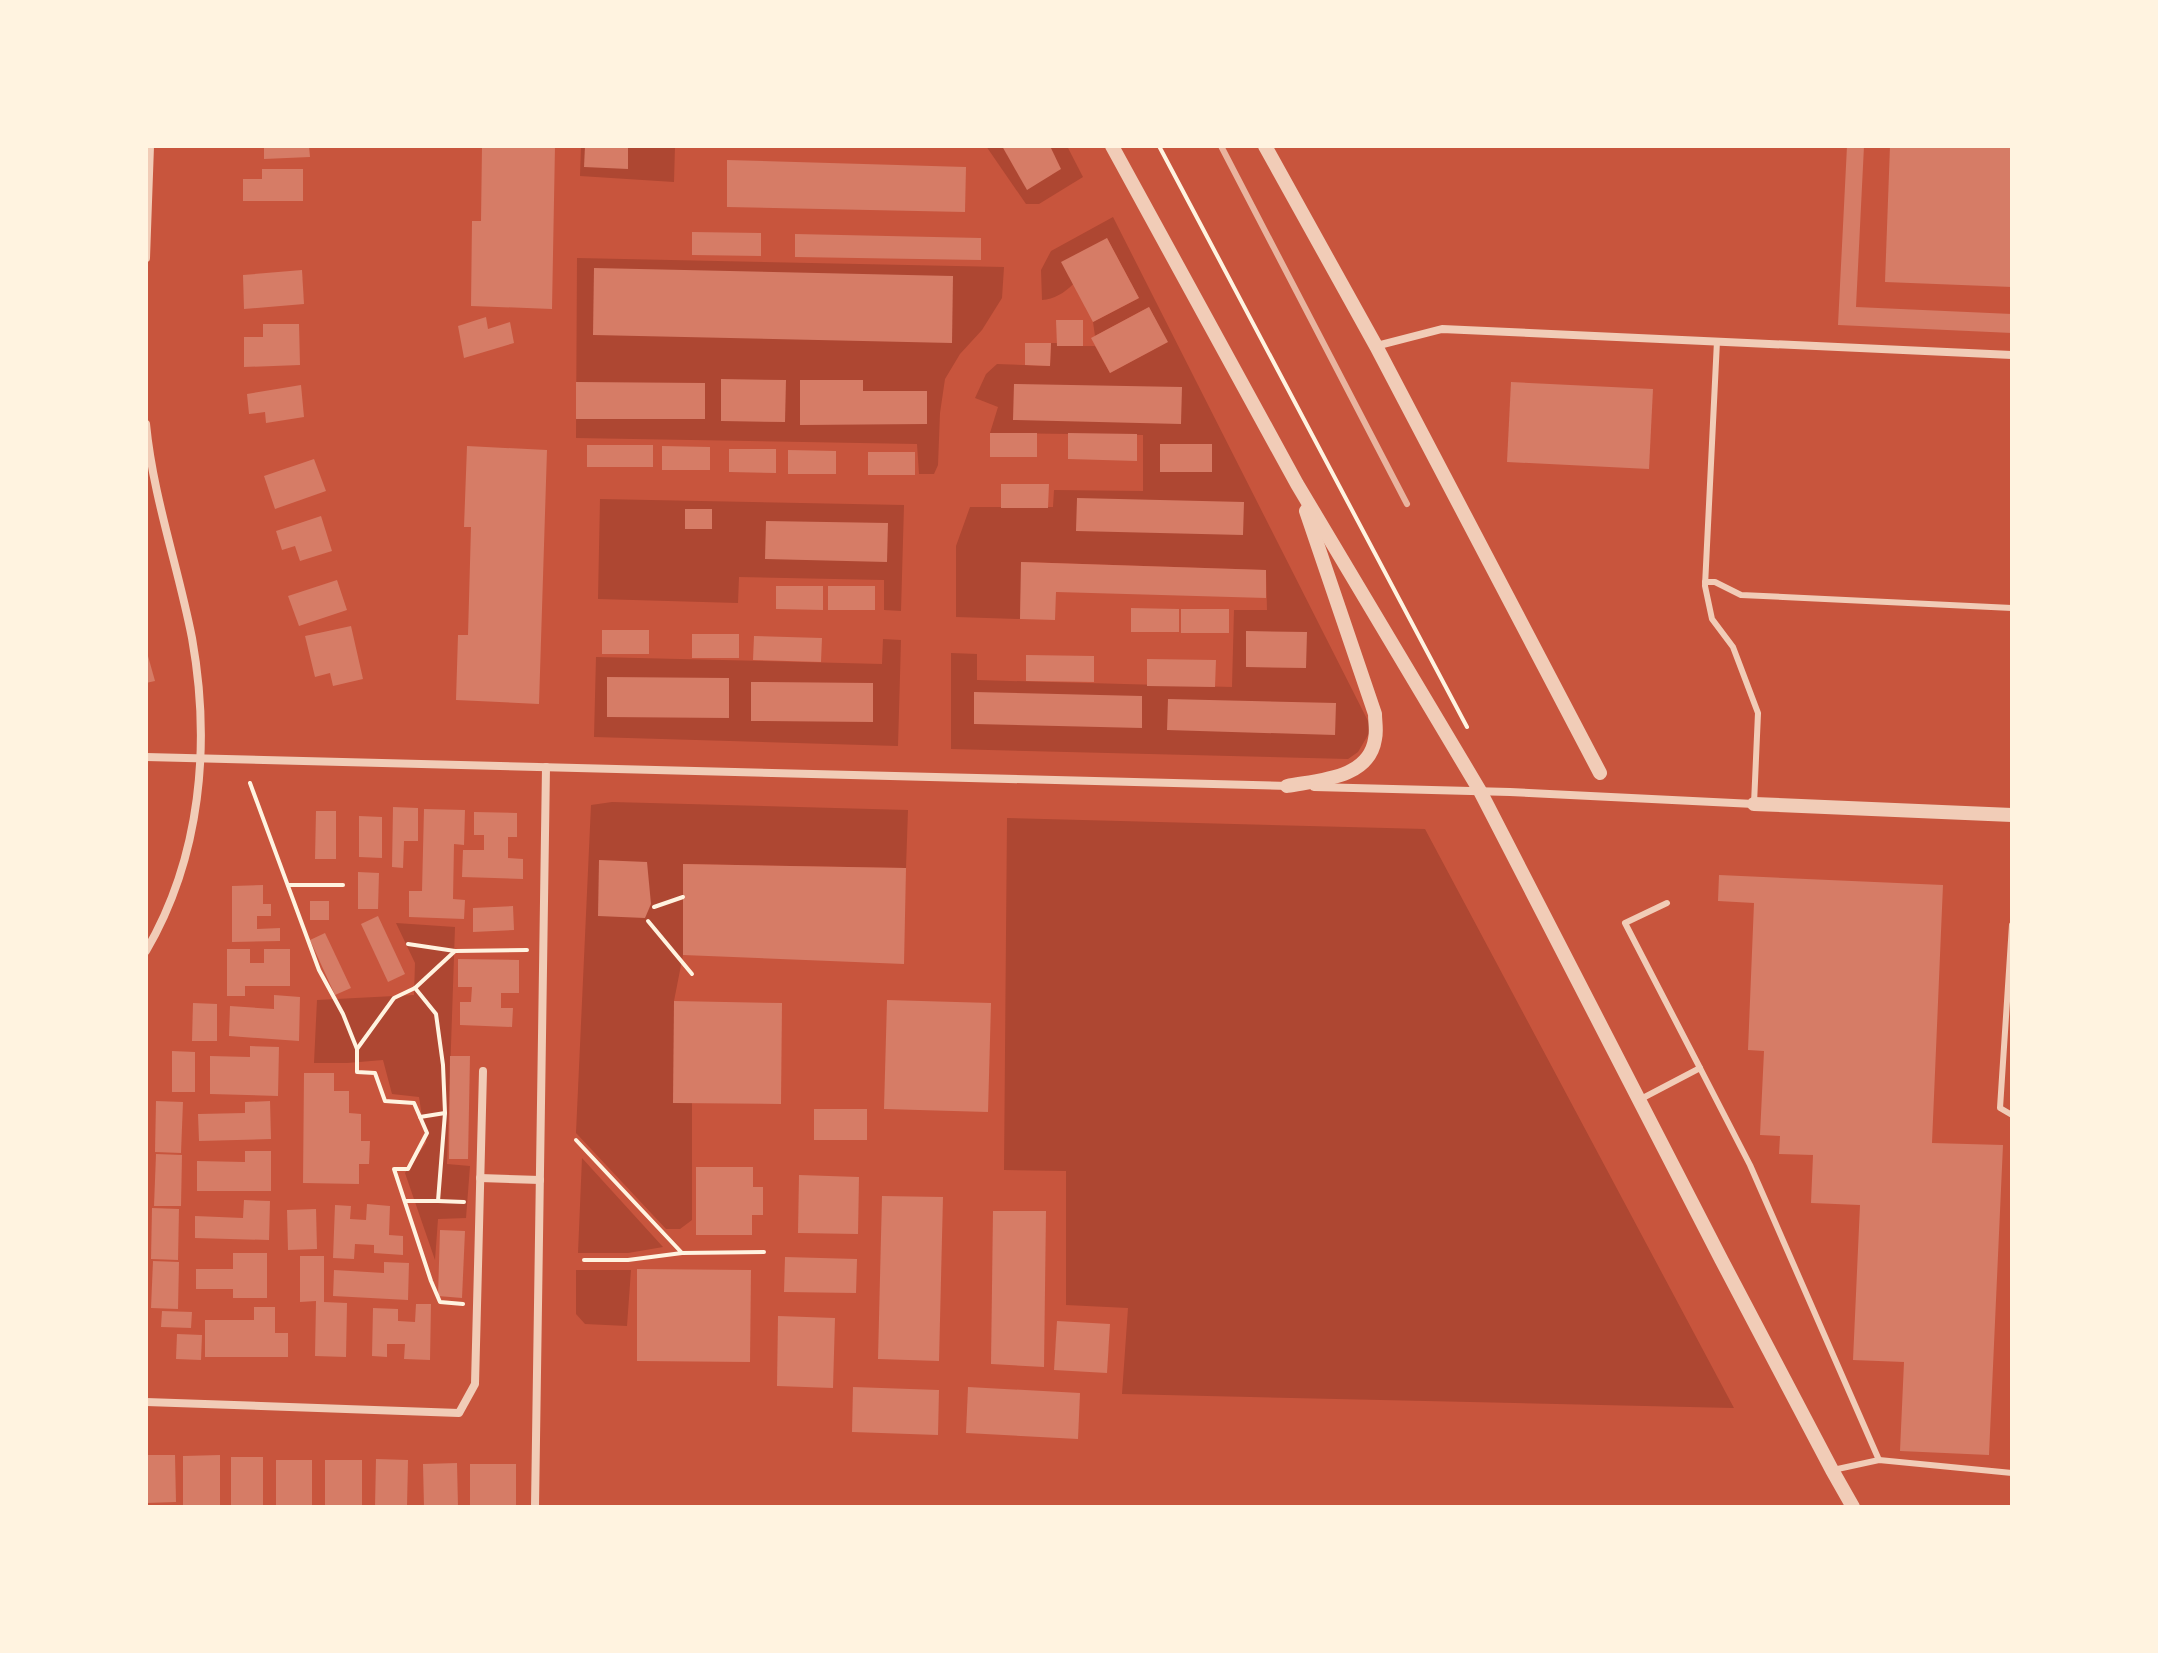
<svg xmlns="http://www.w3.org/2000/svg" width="2158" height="1653" font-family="'PT Sans',sans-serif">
<rect width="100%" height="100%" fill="#c8553d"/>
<g fill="#ae4732">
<path d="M581,146H675L674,182L580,176Z"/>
<path d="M986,146H1067L1083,177L1039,204H1026Z"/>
<path d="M1113,217L1368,721L1371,730L1358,752L1348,759L951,749V653L977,654V680L1232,687L1234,610H1267L1266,570L1022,562L1020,619L956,617V546L970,507H1053L1054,490L1143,491V435L990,433L998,407L975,398L986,374L997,364L1050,366L1051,343H1057V346H1095L1110,373L1167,342L1149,307L1095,336L1093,322L1139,298L1107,238C1090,261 1073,298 1042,300L1041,270L1051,251Z"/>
<path d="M577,258L1004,267L1002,298L982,330L960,354L945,379L940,413L938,465L934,474H919L917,444L576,438Z"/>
<path d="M600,499L904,505L901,611L884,610V580L739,577L738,603L598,599Z"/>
<path d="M883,639L901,640L898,746L594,737L596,657L882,664Z"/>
<path d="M612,802L908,810L906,868L683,864V955L674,1001L692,1103V1220L680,1229H666L576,1133L591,805Z"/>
<path d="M1007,818L1425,829L1734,1408L1122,1394L1128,1308L1066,1305V1171L1004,1170Z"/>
<path d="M396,923L455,927L447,1164L470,1166L466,1218L438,1219L435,1260L405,1173L426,1143L419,1097L392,1094L383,1060L347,1063H314L317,1000L414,995L415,963Z"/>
<path d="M582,1158L663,1247L628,1253H578Z"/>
<path d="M576,1270H631L627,1326L585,1324L576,1314Z"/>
</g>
<g fill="#d67c66">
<path d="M264,146H309L310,157L264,159Z"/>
<path d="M482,146H555L552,309L471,306L472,221H481Z"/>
<path d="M585,146H628V169L584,167Z"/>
<path d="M1002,146H1050L1061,169L1027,190Z"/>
<path d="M1847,146H1864L1856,307L2012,314V333L1838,325Z"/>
<path d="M1890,146H2012V287L1885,282Z"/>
<path d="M727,160L966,167L965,212L727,207Z"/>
<path d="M262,169H303V201H243V179H262Z"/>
<path d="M692,232L761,233V256L692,255Z"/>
<path d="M795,234L981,238V260L795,257Z"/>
<path d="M1107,238L1139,298L1093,322L1061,262Z"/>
<path d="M594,268L953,276L952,343L593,335Z"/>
<path d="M302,270L304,304L244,309L243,275Z"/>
<path d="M1149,307L1168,342L1110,373L1091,338Z"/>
<path d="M486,317L488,329L510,322L514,343L464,358L458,326Z"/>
<path d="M1056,320H1083V346H1057Z"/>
<path d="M263,324H299L300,365L244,367V337H263Z"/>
<path d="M1025,343H1051L1050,366L1025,365Z"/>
<path d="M721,379L786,380L785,422L721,421Z"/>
<path d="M800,380H863V391H927V424L800,425Z"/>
<path d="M576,382L705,383V419H576Z"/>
<path d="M1511,382L1653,389L1649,469L1507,462Z"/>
<path d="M1014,384L1182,387L1181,424L1013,420Z"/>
<path d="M301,385L304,417L266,423L265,412L249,414L247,394Z"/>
<rect x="990" y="433" width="47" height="24"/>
<path d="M1068,433L1137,434V461L1068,459Z"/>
<rect x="1160" y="444" width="52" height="28"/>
<rect x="587" y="445" width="66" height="22"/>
<path d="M467,446L547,450L539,704L456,700L458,635H468L471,527H464Z"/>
<path d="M662,446L710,447V470H662Z"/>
<path d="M729,449H776V473L729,472Z"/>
<path d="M788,450L836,451V474H788Z"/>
<rect x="868" y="452" width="47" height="23"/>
<path d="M314,459L326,491L275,509L264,476Z"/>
<path d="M1001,484H1049L1048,508H1001Z"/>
<path d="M1077,498L1244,502L1243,535L1076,531Z"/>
<rect x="685" y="509" width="27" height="20"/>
<path d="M321,516L332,551L300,561L295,546L282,550L276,531Z"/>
<path d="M766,521L888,523L887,562L765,559Z"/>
<path d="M1021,562L1266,570V598L1056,592L1055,620L1020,619Z"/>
<path d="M337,580L347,610L299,626L288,596Z"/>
<path d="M776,586H823V610L776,609Z"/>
<rect x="828" y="586" width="47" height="24"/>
<path d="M1131,608L1179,609V632H1131Z"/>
<rect x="1181" y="609" width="48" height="24"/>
<path d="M351,626L363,679L333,686L330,673L315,677L305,636Z"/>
<rect x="602" y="630" width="47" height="24"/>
<path d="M1246,631L1307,632L1306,668L1246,667Z"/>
<rect x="692" y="634" width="47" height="24"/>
<path d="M754,636L822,638L821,662L753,660Z"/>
<path d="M146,649L155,681L146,683Z"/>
<path d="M1026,655L1094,656V682L1026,681Z"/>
<path d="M1147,659L1216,660L1215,687L1147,686Z"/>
<path d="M607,677L729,678V718L607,717Z"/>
<path d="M751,682L873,683V722L751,721Z"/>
<path d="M974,692L1142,696V728L974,724Z"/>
<path d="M1168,699L1336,703L1335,735L1167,730Z"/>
<path d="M393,807L418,808V841H404L403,868L392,867Z"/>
<path d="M424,809L465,810L464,845L454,844L453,899L465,900L464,919L409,917V891H422Z"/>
<path d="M316,811H336V859H315Z"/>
<path d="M474,812L517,813V837H508V858L523,859V879L462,877L463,850H484V835H474Z"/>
<path d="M359,816L382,817V858L359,857Z"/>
<path d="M599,860L647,862L651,904L645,918L598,916Z"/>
<path d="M683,864L906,868L904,964L683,955Z"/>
<path d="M358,872L379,873L378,909H358Z"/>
<path d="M1719,875L1943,885L1932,1143L2003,1145L1989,1455L1900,1451L1904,1362L1853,1360L1860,1205L1811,1203L1813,1155L1779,1154L1780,1136L1760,1135L1764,1051L1748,1050L1754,903L1718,901Z"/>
<path d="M263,885V904H271V916H257V929L280,928V941L232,942V886Z"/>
<rect x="310" y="901" width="19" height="19"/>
<path d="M513,906L514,930L473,932V908Z"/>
<path d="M378,916L405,974L388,982L361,924Z"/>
<path d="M325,933L351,988L335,995L310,940Z"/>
<path d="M227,949H250V963H264V949H290V986H245V996H227Z"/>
<path d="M458,959L519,960V993H501V1008H513L512,1027L460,1025V1002H471L472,987H458Z"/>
<path d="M274,995L300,997L299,1041L229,1036L230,1006L274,1009Z"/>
<path d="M887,1000L991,1003L988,1112L884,1109Z"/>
<path d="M674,1001L782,1003L781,1104L673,1103Z"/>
<path d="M193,1003L217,1004V1041H192Z"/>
<path d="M250,1046L279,1047L278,1096L210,1094V1056L250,1057Z"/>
<path d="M172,1051L195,1052V1092H172Z"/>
<path d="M450,1056H470L468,1159H449Z"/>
<path d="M304,1073H334V1091H349V1113L361,1114V1141H370L369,1164H359V1184L303,1183Z"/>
<path d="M156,1101L183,1102L181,1153L155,1152Z"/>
<path d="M270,1101L271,1139L199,1141L198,1114L245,1113V1102Z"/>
<rect x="814" y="1109" width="53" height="31"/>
<path d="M245,1151H271V1191H197V1161L245,1162Z"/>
<path d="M156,1154L182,1155L181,1206H154Z"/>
<path d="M696,1167H753V1187H763V1215H752V1235H696Z"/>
<path d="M799,1175L859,1177L858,1234L798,1233Z"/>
<path d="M882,1196L943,1197L939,1361L878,1359Z"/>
<path d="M244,1200L270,1201L269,1240L195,1238V1216L243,1218Z"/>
<path d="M367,1204L390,1206L389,1235L403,1236V1255L374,1253V1245L355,1244L354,1259L333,1258L335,1205L351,1206L350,1219L366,1220Z"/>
<path d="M152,1208L179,1209L178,1260L151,1259Z"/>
<path d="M316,1209L317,1249L288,1250L287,1210Z"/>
<path d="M993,1211H1046L1044,1367L991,1364Z"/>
<path d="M440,1230L465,1231L462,1298L438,1296Z"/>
<path d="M233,1253H267V1298H233V1289H196V1269H233Z"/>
<path d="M300,1256H324V1302L347,1303L346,1357L315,1356L316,1301L300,1302Z"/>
<path d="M785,1257L857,1259L856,1293L784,1292Z"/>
<path d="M153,1261L179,1262L178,1309L151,1308Z"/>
<path d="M384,1262L409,1263L408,1300L333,1296L334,1270L384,1273Z"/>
<path d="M637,1269L751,1270L750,1362L637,1361Z"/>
<path d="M416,1304H431L430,1360L404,1359L405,1344H387V1357L372,1356L373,1308L398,1309V1321L415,1322Z"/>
<path d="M254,1307H275V1333H288V1357H205V1320H254Z"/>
<path d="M162,1311L192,1312L191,1328L161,1327Z"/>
<path d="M778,1316L835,1318L833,1388L777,1386Z"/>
<path d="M1057,1321L1110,1324L1107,1373L1054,1370Z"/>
<path d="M177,1334L202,1335L201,1360L176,1359Z"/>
<path d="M853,1387L939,1390L938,1435L852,1432Z"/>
<path d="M968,1387L1080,1393L1078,1439L966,1433Z"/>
<path d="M146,1455H175L176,1502L146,1503Z"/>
<path d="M220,1455V1505L183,1506V1456Z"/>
<rect x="231" y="1457" width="32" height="50"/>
<path d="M376,1459L408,1460L407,1507H375Z"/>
<rect x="276" y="1460" width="36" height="47"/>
<rect x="325" y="1460" width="37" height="47"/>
<path d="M457,1463L458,1507H424L423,1464Z"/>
<rect x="470" y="1464" width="46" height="43"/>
</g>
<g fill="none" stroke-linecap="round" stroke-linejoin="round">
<g stroke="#fff3e0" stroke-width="4">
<path d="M1159,146L1467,727"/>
<path d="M250,783L319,970L343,1014L357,1049V1072L375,1073L385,1101L414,1103L427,1133L408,1169H394L431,1281L440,1302L463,1304"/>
<path d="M288,885H343"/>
<path d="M654,907L683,897"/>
<path d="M648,921L692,974"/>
<path d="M408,944L455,951"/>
<path d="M415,988L455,951L527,950"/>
<path d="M357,1049L394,998L415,988L436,1014L443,1065L445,1113L438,1201H405"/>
<path d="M420,1117L445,1113"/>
<path d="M576,1140L682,1253L628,1260H584"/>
<path d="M438,1201L464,1202"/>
<path d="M682,1253L764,1252"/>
</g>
<g stroke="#f1ccb7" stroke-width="6">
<path d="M1717,341L1705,586L1712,619L1733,647L1758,713L1754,804"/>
<path d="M1705,582H1715L1741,595L2012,608"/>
<path d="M2012,925L2000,1108L2012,1115"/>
<path d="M1700,1068L1750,1165L1879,1460"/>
<path d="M1639,1100L1700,1068L1625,923L1667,903"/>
<path d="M1833,1470L1879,1460L2012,1473"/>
</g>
<g stroke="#f1ccb7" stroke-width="8">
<path d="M146,258L150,146"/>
<path d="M1376,346L1442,329L2012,355"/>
<path d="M146,424C153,497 178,566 192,638C211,744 201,857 146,951"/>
<path d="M146,757L1289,786"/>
<path d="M1314,787L1510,792L1754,804"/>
<path d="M480,1178L540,1180"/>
<path d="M146,1402L459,1413L475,1384L483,1071"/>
<path d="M535,1507L546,767"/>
</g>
<g stroke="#f1ccb7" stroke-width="14">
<path d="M1112,146L1297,484L1480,791L1721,1259L1832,1470L1853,1507"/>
<path d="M1265,146L1376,346L1600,773"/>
<path d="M1287,786C1318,780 1369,779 1375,739C1377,731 1375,722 1375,714L1306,511"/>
<path d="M1754,804L2012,815"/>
</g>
<path stroke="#e9b49f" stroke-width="6" d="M1221,146L1407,504"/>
</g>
<rect width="2158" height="1653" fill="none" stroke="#fff3e0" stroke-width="296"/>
</svg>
